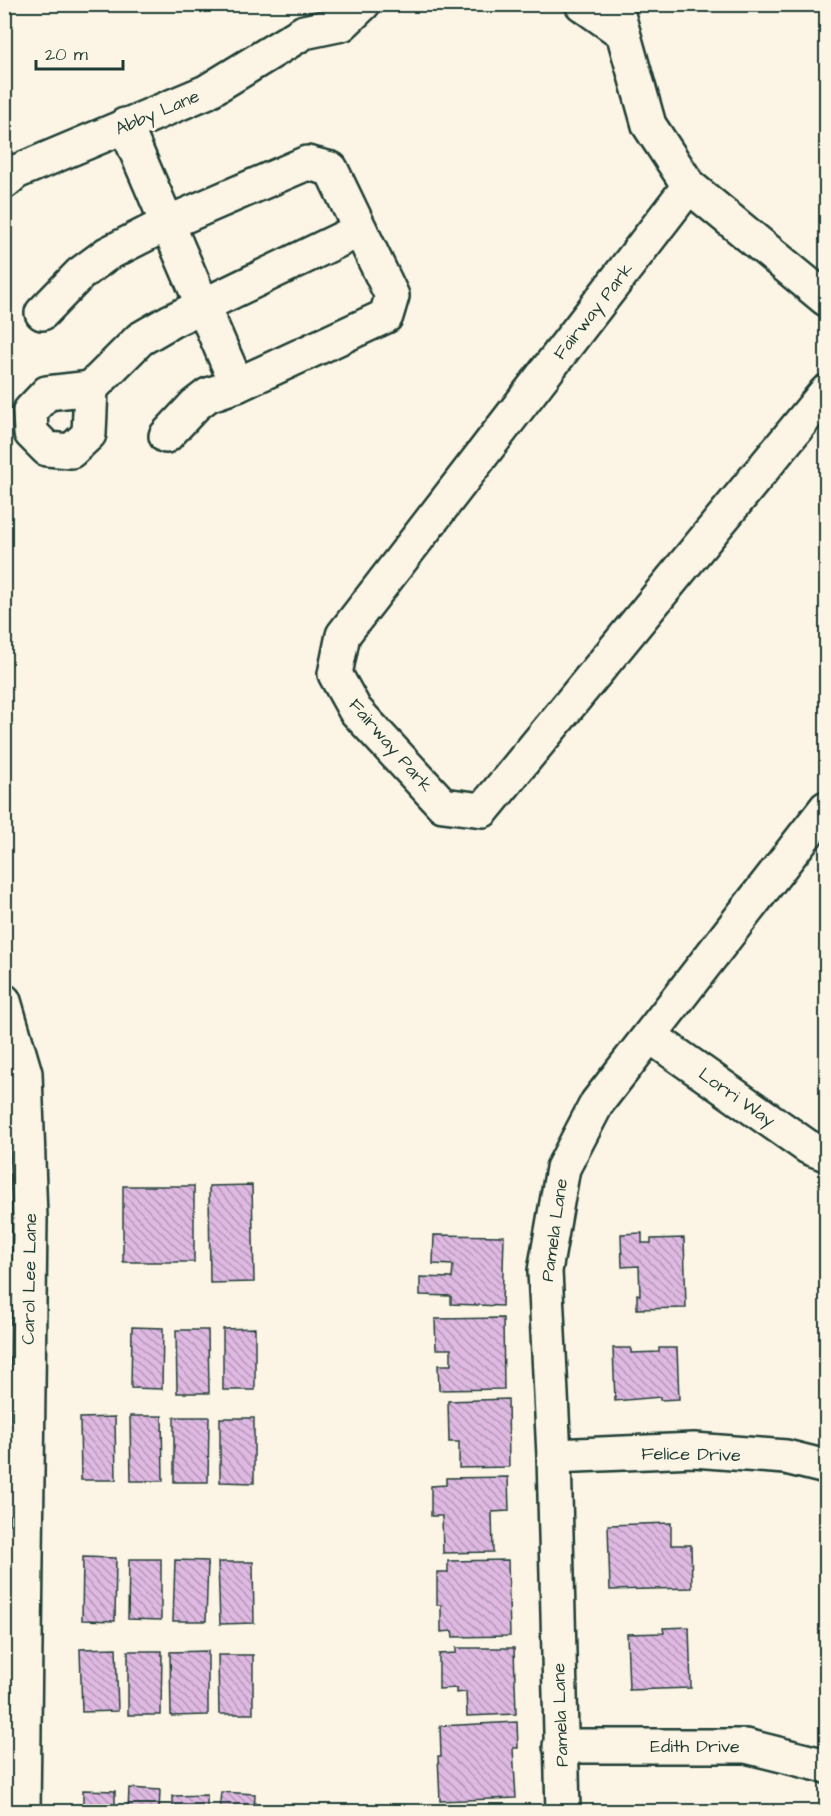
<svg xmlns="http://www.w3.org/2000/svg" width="831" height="1816" font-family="'Architects Daughter',sans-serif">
<defs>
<pattern id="building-back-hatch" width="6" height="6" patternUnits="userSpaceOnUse" patternTransform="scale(1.5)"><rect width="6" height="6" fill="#dfb9e2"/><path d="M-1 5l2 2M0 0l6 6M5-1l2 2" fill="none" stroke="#b498b8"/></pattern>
</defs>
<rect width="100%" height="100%" fill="#fcf5e5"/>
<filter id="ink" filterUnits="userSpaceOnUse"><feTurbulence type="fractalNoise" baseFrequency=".0167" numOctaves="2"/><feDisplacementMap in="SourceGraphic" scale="12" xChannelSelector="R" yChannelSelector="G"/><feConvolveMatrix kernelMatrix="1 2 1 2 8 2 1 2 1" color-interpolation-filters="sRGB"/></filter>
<g filter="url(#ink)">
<g fill="url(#building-back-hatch)" stroke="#1f3d34" stroke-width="1.5">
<path d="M252,1185L254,1282L210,1283L209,1186Z"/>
<rect x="123" y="1186" width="71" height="76"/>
<path d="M642,1233V1243H651V1239L684,1238L686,1308L637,1309V1294L640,1295L639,1266L622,1267L621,1234Z"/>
<path d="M434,1235L504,1236L502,1306L451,1304V1296L420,1295V1277L452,1278L453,1265L433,1264Z"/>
<path d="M503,1318L504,1389L439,1390L438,1365H451V1349H436L435,1319Z"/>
<path d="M132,1327L163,1328L162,1389L131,1388Z"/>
<path d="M255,1328V1390H223V1329Z"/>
<path d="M176,1330H208L209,1393H177Z"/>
<path d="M613,1348H631V1353L659,1352V1348H677L679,1399L660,1400V1397L615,1401Z"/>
<path d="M508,1399L509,1467L459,1468V1442H449L448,1401Z"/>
<path d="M130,1416H162L163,1481H131Z"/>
<path d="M115,1417L116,1480H81L80,1418Z"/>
<path d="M174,1417H209L208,1482H174Z"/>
<path d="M220,1418H254V1483L220,1482Z"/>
<path d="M508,1477L509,1511L492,1512L493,1552L443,1553L442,1516H431V1486L446,1485V1478Z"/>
<path d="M671,1523V1545H691L692,1588L610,1590L608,1525Z"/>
<path d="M83,1557L116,1558L115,1621L82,1620Z"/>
<path d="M129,1559H161V1620L128,1619Z"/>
<path d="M175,1560L208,1561L206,1621H173Z"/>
<path d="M508,1560L510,1636L453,1637L452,1631L441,1632V1605H437V1572H448V1561Z"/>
<path d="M218,1562H253L254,1623L220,1624Z"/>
<path d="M689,1627L691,1688L629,1690L627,1634L664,1633L663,1628Z"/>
<path d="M116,1648L118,1711L82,1712L80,1649Z"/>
<path d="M456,1648H514L516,1714L467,1716L466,1692L456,1693V1688L439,1689V1654L456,1653Z"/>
<path d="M128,1651H162L161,1715H128Z"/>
<path d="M208,1651V1715L171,1716L170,1652Z"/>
<path d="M218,1655H253V1714H219Z"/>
<path d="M517,1722L518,1748H513L516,1798L440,1801L438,1756H441L440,1726Z"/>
<path d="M129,1788L160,1790L159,1812H128Z"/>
<path d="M83,1790L115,1791V1812H83Z"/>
<path d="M221,1792L255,1794L254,1812H219Z"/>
<path d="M207,1795V1812H173V1796Z"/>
<rect x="469" y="1808" width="51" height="4"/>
</g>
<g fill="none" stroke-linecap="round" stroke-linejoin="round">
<g stroke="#1f3d34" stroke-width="38">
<g id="minor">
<path d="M582,4L623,33"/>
<path d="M615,4L649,125L689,186L826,299"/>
<path d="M4,182L16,172L206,92L304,32L342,24L363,4"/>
<path d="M689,186L343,635L335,674L355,710L443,805L483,810L826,392"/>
<path d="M42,313L80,274L107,254L168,223L307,163L331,169L392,296L386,316L237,385L125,125"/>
<path d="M91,388L89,434L71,451L47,449L31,433L30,411L47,393L91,388L140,339L171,321L360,230"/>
<path d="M166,436L195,405L208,395L237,385"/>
<path d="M4,1001L25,1073L30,1218L23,1812"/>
<path d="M650,1036L808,1147L826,1154"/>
<path d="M554,1456L694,1450L786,1457L826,1467"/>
<path d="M560,1746H746L826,1766"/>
<path d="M563,1812L554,1456L545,1271L563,1168L597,1103L826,808"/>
</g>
</g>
<use href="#minor" stroke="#fcf5e5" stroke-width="33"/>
</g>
</g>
<g text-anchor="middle" stroke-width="6" stroke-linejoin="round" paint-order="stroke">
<g font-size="18" fill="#1f3d34" stroke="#fcf5e5">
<text transform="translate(157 112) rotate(-23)" y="6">Abby Lane</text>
<text transform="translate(593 311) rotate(-52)" y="6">Fairway Park</text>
<text transform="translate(391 745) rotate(49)" y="6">Fairway Park</text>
<text transform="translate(737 1097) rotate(35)" y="6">Lorri Way</text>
<text transform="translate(554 1230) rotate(-82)" y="6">Pamela Lane</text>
<text transform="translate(29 1279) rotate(-89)" y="6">Carol Lee Lane</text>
<text transform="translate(691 1454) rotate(1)" y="6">Felice Drive</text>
<text transform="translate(560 1715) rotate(-92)" y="6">Pamela Lane</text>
<text x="695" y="1752">Edith Drive</text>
</g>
</g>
<rect width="831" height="1816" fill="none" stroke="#fcf5e5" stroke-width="24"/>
<rect x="12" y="12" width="807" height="1792" fill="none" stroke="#1f3d34" stroke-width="2" filter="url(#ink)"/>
<path d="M36 60v9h87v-9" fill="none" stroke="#1f3d34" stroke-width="3"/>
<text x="45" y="60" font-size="18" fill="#1f3d34" stroke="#fcf5e5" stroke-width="4.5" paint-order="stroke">20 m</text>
</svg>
